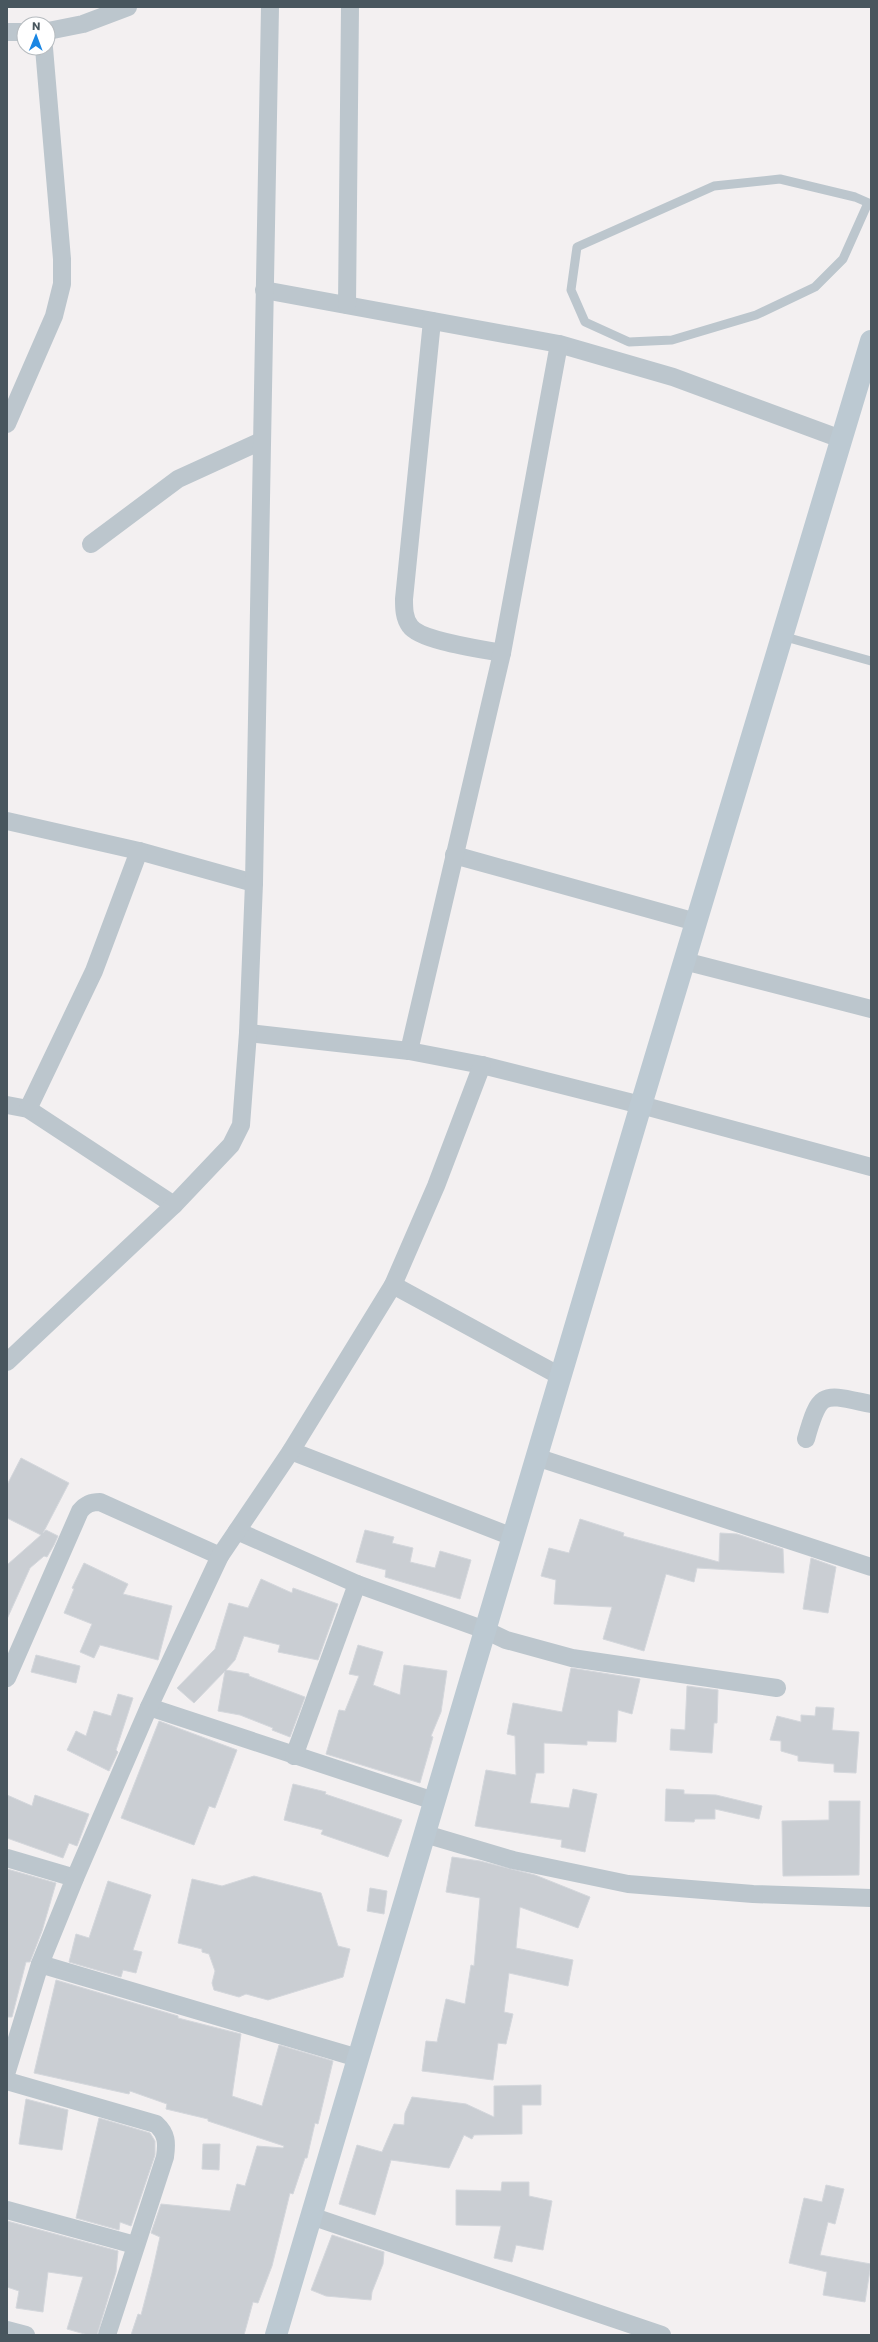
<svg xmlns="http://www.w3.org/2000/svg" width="878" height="2342" font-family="Poppins,sans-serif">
<rect width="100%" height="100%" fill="#f3f0f1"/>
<g fill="#caced3" stroke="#d4d7dc">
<path d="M21,1458L69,1483L43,1533L46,1530L58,1536L54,1545L47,1557L44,1556L30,1568L7,1619V1565L41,1535L7,1518V1485Z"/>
<path d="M580,1519L624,1533L623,1536L719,1562L720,1533L737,1534L783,1549L784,1573L697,1568L694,1582L666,1574L644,1651L603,1639L612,1607L554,1604L556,1580L541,1576L549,1548L569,1553Z"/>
<path d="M365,1530L394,1537L392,1543L413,1548L410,1562L435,1568L440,1551L471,1560L460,1599L385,1577L386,1570L356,1562Z"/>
<path d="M811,1558L836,1567L828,1613L803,1609Z"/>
<path d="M84,1563L128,1584L123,1594L172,1606L158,1660L100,1645L94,1658L80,1652L92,1624L64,1613L74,1589L72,1588Z"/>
<path d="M261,1579L292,1593L293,1588L338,1604L318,1660L278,1652L280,1645L244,1636L235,1660L226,1670L249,1674V1676L305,1697L290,1737L272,1730L273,1728L240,1715L218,1711L225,1671L194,1703L177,1688L215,1649L229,1603L248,1608Z"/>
<path d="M358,1645L383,1652L373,1685L400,1695L404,1665L447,1671L441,1712L431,1736L433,1737L420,1783L326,1754L339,1710L345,1711L359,1676L349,1674Z"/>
<path d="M36,1655L80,1666L76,1683L31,1672Z"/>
<path d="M571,1668L640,1679L632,1714L618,1710L616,1742L587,1741V1745L544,1743V1773H536L530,1803L569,1808L573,1789L597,1794L585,1852L561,1847L562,1840L475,1826L486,1770L516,1775L515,1736L507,1734L513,1703L562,1712Z"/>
<path d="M687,1686L718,1690L717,1723H714L712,1753L670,1750L671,1729L685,1730Z"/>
<path d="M118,1694L133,1698L116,1750L118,1752L109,1771L67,1750L76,1731L86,1736L94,1711L111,1716Z"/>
<path d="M816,1707L834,1708L832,1730L859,1732L856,1773L834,1772V1764L798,1761V1756L781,1751V1741L770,1740L777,1716L801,1722V1715L815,1716Z"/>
<path d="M159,1721L237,1750L215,1808L209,1806L194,1845L121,1818Z"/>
<path d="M293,1784L326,1792L325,1794L402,1820L388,1857L321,1834L323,1830L284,1820Z"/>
<path d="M666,1789L684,1790V1794L716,1795L762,1806L759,1819L715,1809V1819H695L694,1822L665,1821Z"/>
<path d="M7,1795L32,1806L35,1795L89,1814L77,1846L69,1843L63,1858L7,1838Z"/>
<path d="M829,1801H860L859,1875L783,1876L782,1821L829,1820Z"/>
<path d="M452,1857L480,1861L535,1875L590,1897L578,1928L520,1907L516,1948L573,1960L568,1986L509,1973L504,2012L513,2014L506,2044L498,2043L493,2080L422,2071L426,2041L437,2042L446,1999L465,2004L471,1965L474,1966L480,1898L446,1892Z"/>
<path d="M7,1869L56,1883L42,1931L30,1962H26L12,2017H7Z"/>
<path d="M254,1876L321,1893L338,1946L350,1949L343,1977L268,2000L246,1994L239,1997L214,1990L212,1983L215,1971L209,1954L202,1952V1949L178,1943L192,1879L222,1886Z"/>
<path d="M108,1881L151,1895L133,1950L142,1952L136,1973L123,1970L121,1977L69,1962L76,1934L89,1938Z"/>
<path d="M370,1888L387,1891L384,1914L367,1911Z"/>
<path d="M56,1980L178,2016V2018L241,2034L232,2096L262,2106L279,2045L333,2061L318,2124L315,2123L307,2158H305L293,2194L290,2193L272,2266L258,2303L253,2302L244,2335H131L138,2314L141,2315L152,2273L160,2237L151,2233L161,2204L230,2211L237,2184L245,2186L257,2146L283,2148L284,2146L208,2121V2119L166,2109L167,2104L130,2091L129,2094L34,2073Z"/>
<path d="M541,2085V2105H522V2134L474,2135L472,2139L464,2135L449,2168L391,2160L375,2215L339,2204L357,2145L382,2152L394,2124L404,2125L405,2113L412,2097L466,2104L494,2117V2086Z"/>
<path d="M26,2099L68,2110L62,2150L19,2144Z"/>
<path d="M99,2118L150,2133L155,2141V2155L131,2226L120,2222L119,2230L76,2218Z"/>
<path d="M203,2144H220L219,2170L202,2169Z"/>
<path d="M502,2182H529V2196L552,2201L543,2250L516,2245L512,2262L494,2258L501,2226L456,2225V2190L501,2191Z"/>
<path d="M826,2185L844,2189L835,2224L828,2222L820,2255L871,2264L865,2302L823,2295L827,2272L789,2263L804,2198L822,2202Z"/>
<path d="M7,2221L118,2251L116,2272L97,2335H88L67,2329L83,2277L48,2272L43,2312L16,2308L19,2291L7,2287Z"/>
<path d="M332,2235L384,2252L383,2264L372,2292L371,2300L326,2296L311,2290Z"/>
</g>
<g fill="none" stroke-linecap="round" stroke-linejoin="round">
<g stroke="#bcc6cd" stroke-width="9">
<path d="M868,203L843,259L815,287L756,315L672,340L629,342L585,322L571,290L577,247L714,186L780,179L855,197L871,204"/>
<path d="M782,636L871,661"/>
</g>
<g stroke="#bcc6cd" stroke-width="18">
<path d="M48,31L83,24L128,7"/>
<path d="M7,32H24"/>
<path d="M264,290L559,344L673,377L841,439"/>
<path d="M347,305L350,7"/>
<path d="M432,321L404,599C404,608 404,618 410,626C420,641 482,649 502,653"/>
<path d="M7,424L54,316L62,284V259L44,48"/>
<path d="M91,544L178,479L261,441"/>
<path d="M7,821L139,851L254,883"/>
<path d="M454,855L696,922"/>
<path d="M684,961L871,1009"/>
<path d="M248,1033L409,1051L482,1065L641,1105L871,1167"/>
<path d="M409,1051L502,653L559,344"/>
<path d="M7,1105L28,1109L174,1205"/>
<path d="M28,1109L94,971L139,851"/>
<path d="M393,1285L560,1376"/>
<path d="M7,1362L174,1205L231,1145L241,1125L248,1033L254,883L270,7"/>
<path d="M806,1439C820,1389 823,1394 871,1404"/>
<path d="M291,1451L513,1537"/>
<path d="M536,1457L871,1567"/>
<path d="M237,1531L357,1584L485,1630L506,1640L572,1658L777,1688"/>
<path d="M7,1678L80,1511C86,1504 91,1502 100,1502L220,1556"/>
<path d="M149,1707L434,1801"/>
<path d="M294,1756L357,1584"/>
<path d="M425,1834L513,1860L628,1884L753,1894L871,1898"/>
<path d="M7,1858L75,1878"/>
<path d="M40,1964L358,2058"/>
<path d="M7,2071L40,1964L75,1878L149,1707L220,1556L291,1451L393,1285L436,1186L482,1065"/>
<path d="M7,2081L156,2124C167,2134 167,2143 165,2157L107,2335"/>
<path d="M7,2210L135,2245"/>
<path d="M311,2216L662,2335"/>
<path d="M7,2330L26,2335"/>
</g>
<path stroke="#bcc9d2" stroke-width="22" d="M276,2335L641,1105L871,341"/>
</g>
<rect width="878" height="2342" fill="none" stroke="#48565e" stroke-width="16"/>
<g transform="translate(36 36) rotate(1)"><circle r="19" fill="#ffffff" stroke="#b6bbbf"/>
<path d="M0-3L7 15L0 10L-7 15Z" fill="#1a86e3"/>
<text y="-6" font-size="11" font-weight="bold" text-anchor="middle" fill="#48565e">N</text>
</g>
</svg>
